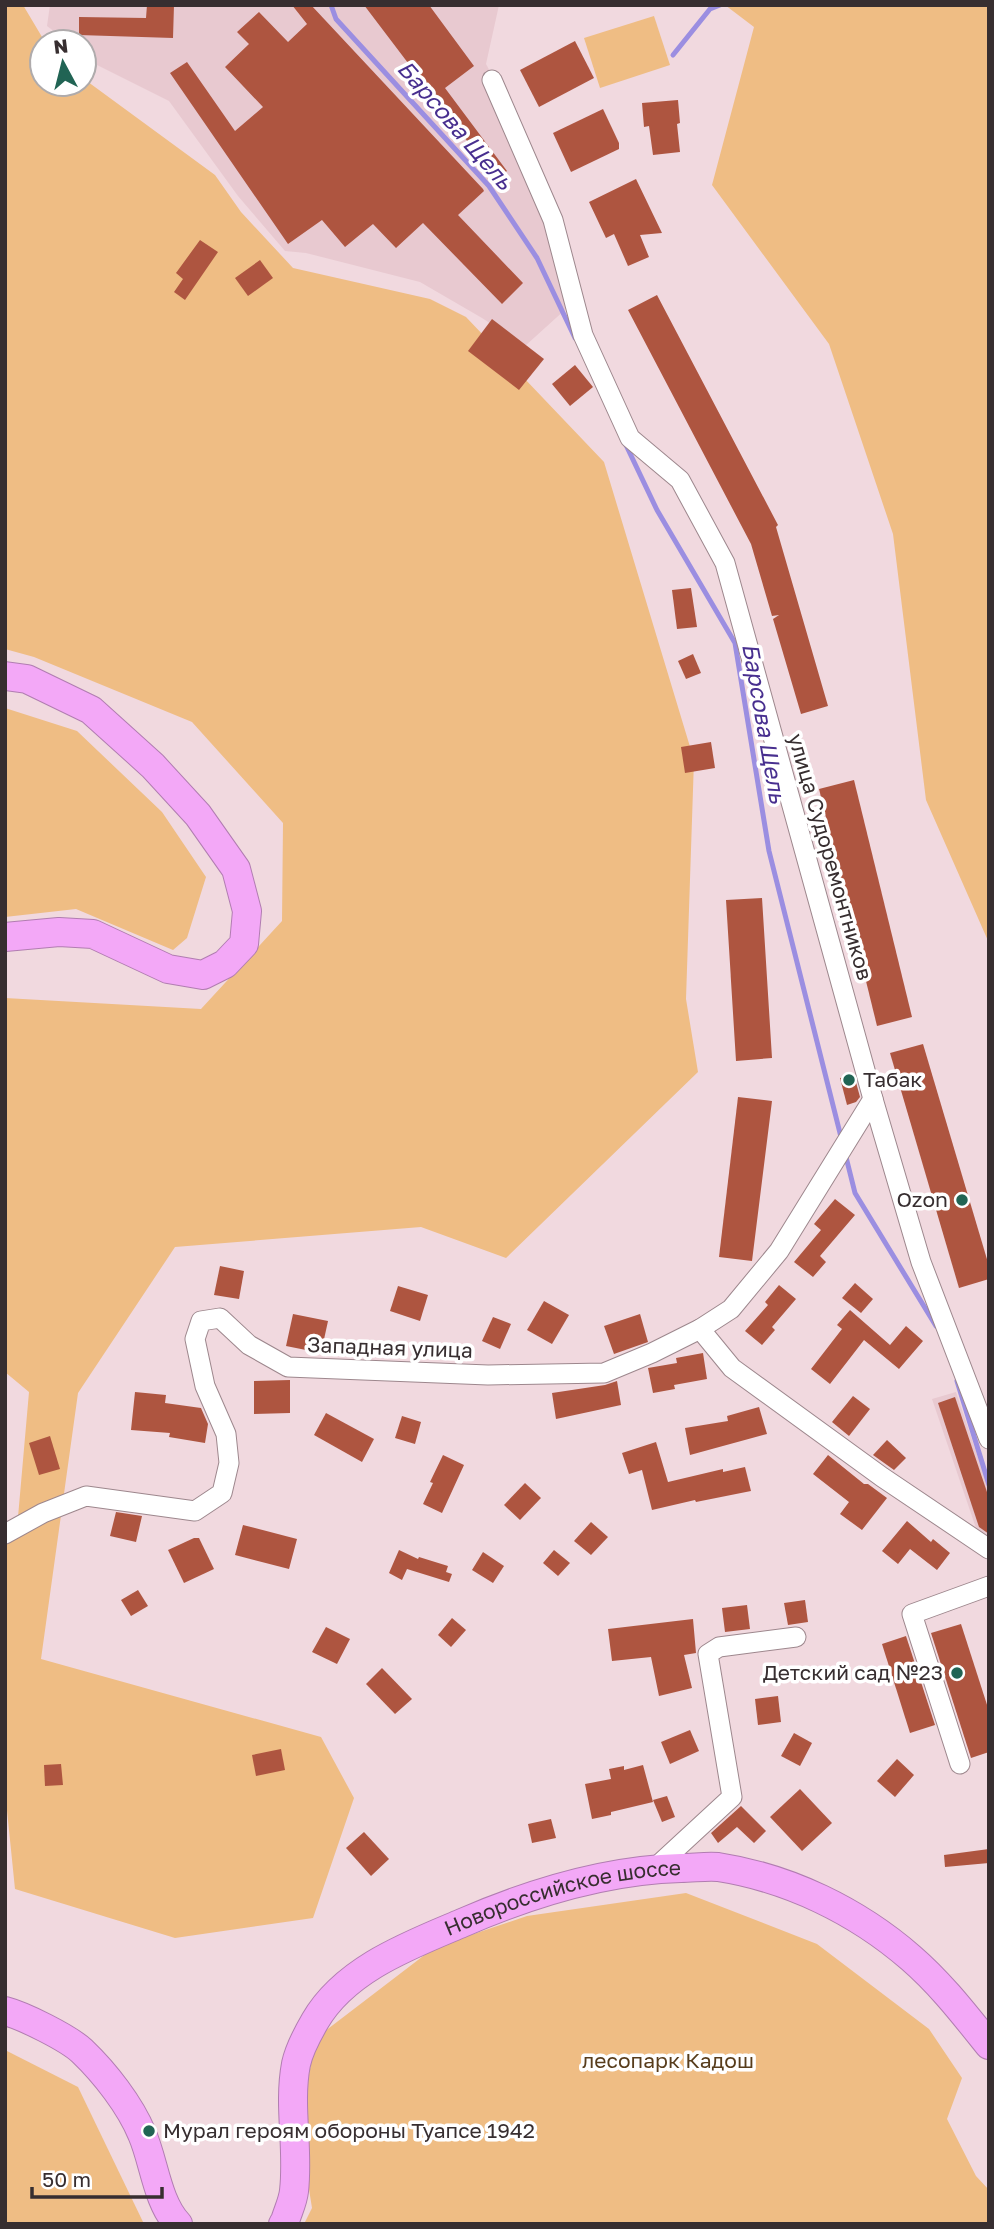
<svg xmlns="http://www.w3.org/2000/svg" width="994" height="2229" font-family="'Golos Text',sans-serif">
<rect width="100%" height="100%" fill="#f1d9df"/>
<g fill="#e8c9d0">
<path d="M50,5H499L486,64L494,79L577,299L525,346L482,318L420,282L306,253L285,251L238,196L169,101L95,64L84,55V42H68L47,26Z"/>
<path d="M956,1392L989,1490V1544L977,1531L932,1399Z"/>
</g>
<g fill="#efbd84">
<path d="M5,5H23L45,42H42V84H84V79L215,175L241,212L293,268L430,299L466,317L604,462L694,760L686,999L698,1072L506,1258L421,1227L175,1247L78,1393L41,1659L321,1737L354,1798L313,1918L175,1938L15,1889L5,1791V1536L18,1517L29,1392L5,1372V998L201,1009L282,921L283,823L192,722L34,657L5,649Z"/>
<path d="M725,5H989V943L926,800L893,534L829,344L712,185L754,27Z"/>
<path d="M654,16L670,65L600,88L584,38Z"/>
<path d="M5,708L77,731L162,812L206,877L187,938L173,950L76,909L5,917Z"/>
<path d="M686,1893L817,1944L929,2029L962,2078L947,2119L976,2176L989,2190V2224H304L312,2208L299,2126L316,2038L435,1947L527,1916Z"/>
<path d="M5,2050L78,2087L144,2224H5Z"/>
</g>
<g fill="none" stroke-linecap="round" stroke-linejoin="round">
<g stroke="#9b8ee1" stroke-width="5">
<path d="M331,5L336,19L489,186L537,258L575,338"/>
<path d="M673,55L710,9L720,5"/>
<path d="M626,445L657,510L735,643L769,851L842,1141"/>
<path d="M845,1153L855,1193L936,1326"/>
<path d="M957,1381L989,1485"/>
</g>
</g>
<g fill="#ae5540">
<path d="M147,5H174L173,38L79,35V17L146,18Z"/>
<path d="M292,5H311L483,189L484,191L458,215L523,283L502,304L423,223L396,248L373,224L345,247L322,220L288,244L170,73L187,62L235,131L263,107L225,67L249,44L237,32L259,12L288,42L307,24Z"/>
<path d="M364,5H429L474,66L445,88L507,171L496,179Z"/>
<path d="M575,41L594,78L539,107L520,70Z"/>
<path d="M678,100L680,123L677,124L680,152L653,155L649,126L644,127L642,103Z"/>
<path d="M603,109L619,143V149L571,172L553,133Z"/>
<path d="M636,179L662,233L640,235L649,257L628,266L614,234L606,238L589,202Z"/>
<path d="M200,240L218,252L185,300L174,292L183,279L176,273Z"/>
<path d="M260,260L273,278L248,296L235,278Z"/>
<path d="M657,295L778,525L776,527L828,706L801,714L773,619L779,615L772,616L751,544L628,310Z"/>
<path d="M492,319L544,359L519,390L468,351Z"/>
<path d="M575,365L593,387L570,406L552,384Z"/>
<path d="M691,588L697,627L677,629L672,590Z"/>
<path d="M693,654L701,673L686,679L678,661Z"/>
<path d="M711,742L715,768L685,773L681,747Z"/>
<path d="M854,780L912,1017L877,1026L819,789Z"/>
<path d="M762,898L772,1058L736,1061L726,900Z"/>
<path d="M923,1044L989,1266V1279L959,1288L890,1053Z"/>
<path d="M854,1075L860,1097L856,1102L847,1105L840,1078Z"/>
<path d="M738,1097L772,1101L752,1261L719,1257Z"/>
<path d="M835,1199L855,1215L820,1256L826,1262L813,1277L794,1262L821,1230L814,1224Z"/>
<path d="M220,1266L244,1271L239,1299L214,1295Z"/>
<path d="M855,1283L873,1299L861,1313L842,1298Z"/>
<path d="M779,1285L796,1299L772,1327L775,1330L762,1345L745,1331L768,1305L765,1302Z"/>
<path d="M398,1286L428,1295L420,1321L390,1311Z"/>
<path d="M544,1301L569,1315L552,1344L527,1330Z"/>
<path d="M850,1310L890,1345L906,1326L923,1341L899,1369L864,1340L830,1384L811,1369L842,1329L837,1325Z"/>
<path d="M293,1314L328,1321L321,1353L286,1346Z"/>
<path d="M640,1314L648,1342L614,1354L604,1326Z"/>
<path d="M493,1317L511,1324L500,1349L482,1341Z"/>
<path d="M703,1353L707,1379L674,1385L675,1389L653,1393L648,1368L677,1363L676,1358Z"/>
<path d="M290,1380V1413L254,1414V1381Z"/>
<path d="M617,1381L621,1405L556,1419L552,1393L605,1385Z"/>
<path d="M135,1392L166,1395L165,1403L201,1408L208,1424L205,1443L169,1437L170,1433L131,1430Z"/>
<path d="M853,1396L870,1409L849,1436L832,1422Z"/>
<path d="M955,1397L989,1498V1534L979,1527L938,1403Z"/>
<path d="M759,1407L767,1434L690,1455L685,1428L728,1421L727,1416Z"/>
<path d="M326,1413L374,1439L362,1462L314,1435Z"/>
<path d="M402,1416L421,1422L415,1444L395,1438Z"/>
<path d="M50,1436L60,1469L39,1475L29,1443Z"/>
<path d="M887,1440L906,1458L894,1470L873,1455Z"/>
<path d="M656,1442L668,1482L723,1469V1472L745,1467L751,1491L696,1502L695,1500L652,1510L642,1470L629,1474L622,1453Z"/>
<path d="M443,1455L464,1465L442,1513L423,1504L433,1483L430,1482Z"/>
<path d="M828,1455L864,1484H868L887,1498L862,1530L840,1514L849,1502L813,1474Z"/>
<path d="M525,1483L541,1498L520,1520L504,1505Z"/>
<path d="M116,1512L142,1516L136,1542L110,1536Z"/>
<path d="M907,1521L931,1542L933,1539L950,1553L937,1570L910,1549L898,1564L882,1551Z"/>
<path d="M591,1522L608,1537L591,1555L574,1541Z"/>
<path d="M243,1525L297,1539L289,1569L235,1555Z"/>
<path d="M194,1538H199L214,1569L184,1583L168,1550Z"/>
<path d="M399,1550L418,1559L419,1557L448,1566L446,1572L452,1574L449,1582L407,1569L402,1580L389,1573Z"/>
<path d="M554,1550L570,1563L558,1576L543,1563Z"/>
<path d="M483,1552L504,1566L493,1583L472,1570Z"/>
<path d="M138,1590L148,1606L131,1616L121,1600Z"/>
<path d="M805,1600L808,1622L788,1625L784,1603Z"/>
<path d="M747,1605L750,1629L725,1632L722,1608Z"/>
<path d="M452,1618L466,1630L451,1647L438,1635Z"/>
<path d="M693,1619L696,1653L684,1655L692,1688L659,1696L651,1657L612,1661L608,1629Z"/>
<path d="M961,1624L989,1711V1752L971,1758L931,1633Z"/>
<path d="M326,1627L350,1639L337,1664L312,1652Z"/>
<path d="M906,1636L935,1725L910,1733L882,1644Z"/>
<path d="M382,1668L412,1699L395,1714L366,1684Z"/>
<path d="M778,1696L781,1722L758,1725L755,1699Z"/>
<path d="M690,1730L699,1751L670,1764L661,1742Z"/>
<path d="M794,1733L812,1743L800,1766L781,1756Z"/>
<path d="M281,1749L285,1770L256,1776L252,1755Z"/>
<path d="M897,1759L914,1775L895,1797L877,1781Z"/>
<path d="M61,1764L63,1785L45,1786L44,1765Z"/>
<path d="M643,1765L653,1802L611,1812V1815L592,1819L585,1784L611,1779L609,1769L624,1766V1770Z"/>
<path d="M800,1789L832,1823L802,1851L770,1817Z"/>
<path d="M667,1796L675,1817L662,1822L653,1800Z"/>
<path d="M741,1806L766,1831L754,1843L737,1827L718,1843L711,1833Z"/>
<path d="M551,1819L556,1838L532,1843L528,1824Z"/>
<path d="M364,1832L389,1859L371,1876L346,1848Z"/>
<path d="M989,1849V1863L945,1867L944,1855Z"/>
</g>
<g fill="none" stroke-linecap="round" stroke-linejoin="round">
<g stroke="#9d878d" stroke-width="21">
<g id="minor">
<path d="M492,80L553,220L583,335L630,438L680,480L725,563L873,1099L921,1262L989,1439"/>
<path d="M700,1329L732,1368L882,1477L989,1549"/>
<path d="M5,1534L43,1513L86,1496L195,1511L222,1493L229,1463L226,1434L205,1386L195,1339L201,1321L220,1318L249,1345L288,1367L488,1375L604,1373L652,1353L700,1329L731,1309L779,1251L873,1099"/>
<path d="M960,1764L912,1614L989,1586"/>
<path d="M654,1869L732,1797L708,1654L719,1647L796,1637"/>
</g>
</g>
<g stroke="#b17db1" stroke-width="30">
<g id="highway">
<path d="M5,676L27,679L91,710L153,766L198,815L236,869L247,911L244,944L225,964L203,975L168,969L93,934L59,932L5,937"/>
<path d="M5,2011C24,2016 68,2038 82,2051C105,2073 130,2105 142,2134C154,2161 157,2202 178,2224"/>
<path id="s1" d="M283,2224L285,2221C288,2211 293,2201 294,2191C299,2148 288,2106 296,2064C299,2050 308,2033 315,2021C345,1969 410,1945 462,1923C531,1893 606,1870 681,1868C693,1868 706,1866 718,1867C789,1878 857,1911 911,1958C941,1984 964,2014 989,2045"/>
</g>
</g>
<use href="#minor" stroke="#fff" stroke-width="19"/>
<use href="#highway" stroke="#f3a8f7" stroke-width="28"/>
</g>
<g fill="#216454" stroke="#fff" stroke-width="2.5">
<circle cx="849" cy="1080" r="7"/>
<circle cx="962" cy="1200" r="7"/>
<circle cx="957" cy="1673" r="7"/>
<circle cx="149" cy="2131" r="7"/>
</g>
<g text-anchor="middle" stroke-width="7" stroke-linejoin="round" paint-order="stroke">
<g font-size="21" fill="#372e30" stroke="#fff">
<text transform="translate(830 857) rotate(74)" y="7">улица Судоремонтников</text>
<text transform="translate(390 1348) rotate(2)" y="7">Западная улица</text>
<text dy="7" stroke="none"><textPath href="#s1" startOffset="494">Новороссийское шоссе</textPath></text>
</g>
<g font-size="21" fill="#372e30" stroke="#fff" text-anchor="start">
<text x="863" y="1087">Табак</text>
<text x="948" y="1207" text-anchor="end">Ozon</text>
<text x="943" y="1680" text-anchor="end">Детский сад №23</text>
<text x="163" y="2138">Мурал героям обороны Туапсе 1942</text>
</g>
<g font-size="21" fill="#583d1c" stroke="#fff">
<text x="668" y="2068">лесопарк Кадош</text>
</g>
<g font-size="23" font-style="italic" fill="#482f8f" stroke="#fff">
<text transform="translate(455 125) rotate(49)" y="8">Барсова Щель</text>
<text transform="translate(764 723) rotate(80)" y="8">Барсова Щель</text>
</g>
</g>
<rect width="994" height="2229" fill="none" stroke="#372e30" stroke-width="14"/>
<g transform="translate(63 63) rotate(353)"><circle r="33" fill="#ffffff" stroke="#afabac" stroke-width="2"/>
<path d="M0-5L12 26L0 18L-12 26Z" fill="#216454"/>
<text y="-10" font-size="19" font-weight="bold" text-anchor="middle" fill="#372e30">N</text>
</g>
<path d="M32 2187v10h130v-10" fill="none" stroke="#372e30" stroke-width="3.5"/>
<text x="42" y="2187" font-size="21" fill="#372e30" stroke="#ffffff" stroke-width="5" paint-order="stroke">50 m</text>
</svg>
